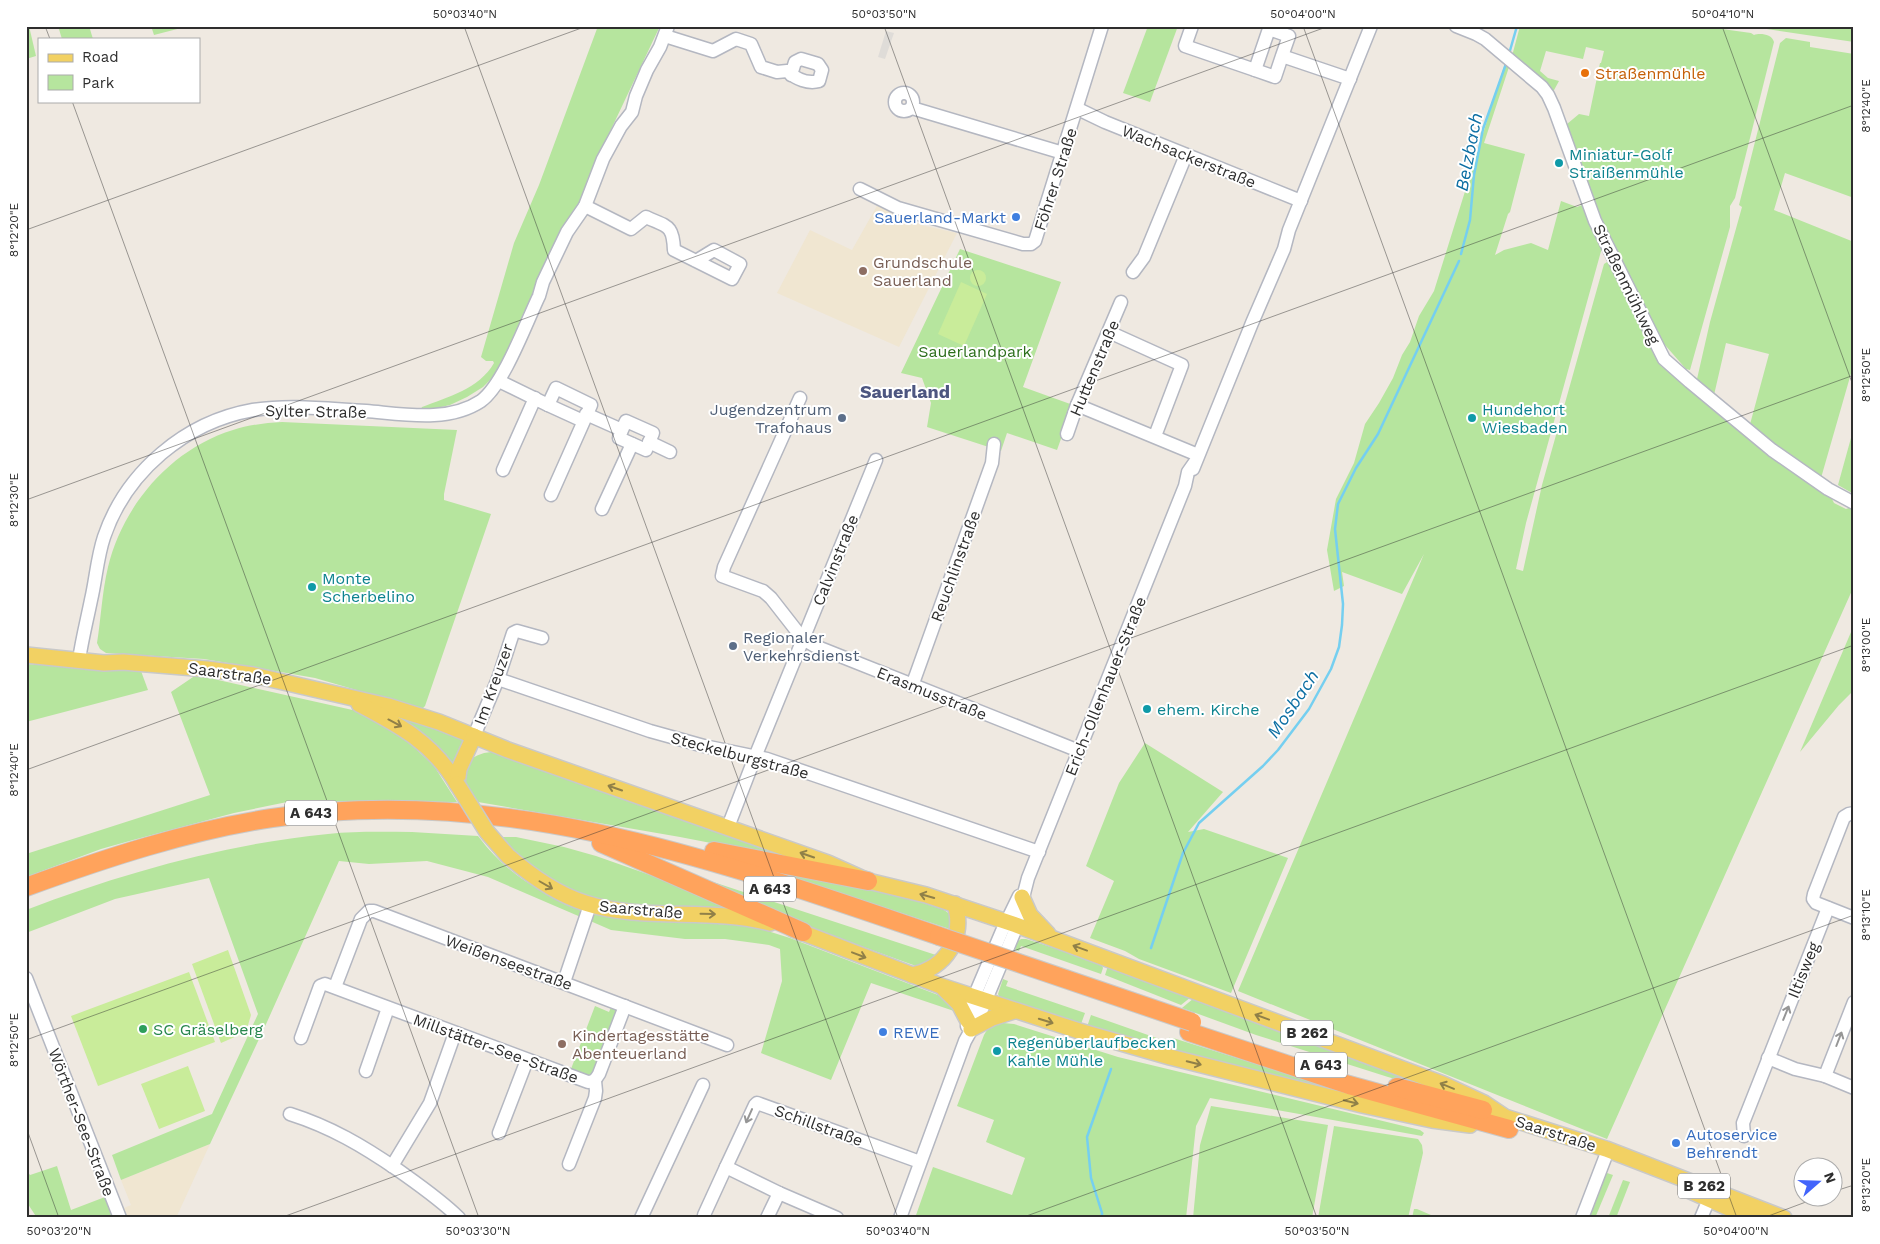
<svg xmlns="http://www.w3.org/2000/svg" width="1880" height="1244" font-family="'Work Sans',sans-serif">
<rect width="100%" height="100%" fill="#efe9e1"/>
<g fill="#f0e6d1">
<path d="M878,204L921,225L957,233L899,347L777,293L810,230L852,250Z"/>
<path d="M210,1144L176,1218H127L124,1208L131,1205L121,1180Z"/>
</g>
<g fill="#b6e59e">
<path d="M26,26H29L36,56L26,59Z"/>
<path d="M58,26H89L93,39H62Z"/>
<path d="M151,26H185V27L154,35Z"/>
<path d="M598,26H660L588,178L579,206L557,238L504,358L492,378L483,387L467,397L450,405L432,409H421L422,407C448,397 479,389 494,363L493,361H486L481,357L514,243L539,185Z"/>
<path d="M1148,26H1178L1150,102L1123,93Z"/>
<path d="M1520,26H1721L1722,29L1751,33L1754,35C1760,33 1772,34 1774,42L1735,198L1730,206V227L1690,370L1686,369L1665,345L1662,346L1593,205L1567,124L1579,114L1589,116L1600,63H1601L1604,51L1586,47L1583,59L1546,51L1540,71L1548,78L1559,81L1553,92L1512,56Z"/>
<path d="M1747,26H1854V42Z"/>
<path d="M1786,38L1810,42V47L1854,54V198L1785,173L1774,210L1854,242V363L1821,478L1749,428L1769,354L1726,343L1714,395L1697,379L1710,322L1742,207L1739,205L1780,43Z"/>
<path d="M1505,63L1509,67L1484,143L1525,154L1510,212L1508,214L1495,255L1504,250L1531,243L1548,250L1561,201L1577,207L1582,205L1603,244L1526,523L1516,569L1523,571L1542,485L1604,264L1610,260L1661,366L1831,497L1834,503L1846,509L1854,506V586L1607,1139L1238,991L1424,554L1402,594L1342,572L1344,586L1334,591L1327,550L1336,499L1354,463L1365,424L1379,403L1393,378L1402,355L1410,342L1419,316L1434,291Z"/>
<path d="M960,249L1061,282L1023,387L1073,405L1057,450L1007,433L1001,451L927,427L931,403L922,378L901,373Z"/>
<path d="M282,422L457,430L444,494V500L491,514L425,706L422,709L315,678L258,668L204,659L106,653L100,649L97,643C101,618 102,592 108,567C123,505 171,449 233,430C248,425 265,423 282,422Z"/>
<path d="M1854,427L1853,493L1854,499L1852,493L1838,485Z"/>
<path d="M1854,625V690L1839,705L1800,752Z"/>
<path d="M26,664L141,671L148,690L26,722Z"/>
<path d="M196,675L357,711L402,736L434,766L457,802L292,801L234,813L133,840L101,849L26,877V854L210,795L171,692Z"/>
<path d="M388,711L467,739L453,770Z"/>
<path d="M1145,743L1223,792L1188,832L1204,829L1288,858L1231,993L1139,959L1125,951L1090,938L1114,881L1086,866L1119,783Z"/>
<path d="M491,752L499,754L810,862L680,837L478,802C474,796 468,789 465,782C457,764 476,753 491,752Z"/>
<path d="M412,832L478,836C510,878 540,891 586,913L583,918L488,877L427,861L369,864L339,861L267,1022L210,1144L121,1180L112,1155L212,1114L258,1014L209,878L115,899L26,933V910C123,873 225,844 328,834C356,831 384,832 412,832Z"/>
<path d="M500,837H516L564,847L596,856L650,875L740,912L652,909L573,895L520,860Z"/>
<path d="M756,865L866,887L940,907L951,915L950,929Z"/>
<path d="M695,876L942,957L938,961L916,966L786,919Z"/>
<path d="M590,914L678,922L737,925L761,929L790,938L938,995L945,999L954,1011L871,983L831,1080L761,1053L782,981L780,949L769,945L725,939H685L611,930L588,920Z"/>
<path d="M1021,939H1026L1101,963L1103,968L1101,974L1021,946L1019,951L1015,950L1017,942Z"/>
<path d="M1108,966L1191,997L1181,1005L1105,975Z"/>
<path d="M1003,979L1008,981L1006,986L1085,1013L1081,1024L1000,998L998,994Z"/>
<path d="M1194,998L1450,1094L1388,1077L1256,1035L1182,1008Z"/>
<path d="M612,1005L617,1011L591,1077L571,1069L595,1006L609,1012Z"/>
<path d="M1091,1015L1168,1042L1170,1037V1053L1087,1027Z"/>
<path d="M1003,1023L1014,1024L1118,1057L1420,1130L1424,1133L1422,1136L1210,1098L1196,1126L1186,1218H915L933,1167L1012,1195L1025,1158L986,1142L994,1120L957,1106L984,1035C989,1026 993,1024 1003,1023Z"/>
<path d="M1173,1038L1394,1107L1173,1052Z"/>
<path d="M1211,1106L1328,1125L1312,1218H1193L1200,1145Z"/>
<path d="M1334,1126L1418,1139L1422,1145L1423,1153L1408,1218H1318Z"/>
<path d="M57,1166L71,1210L105,1197L112,1218H37L26,1201V1170L30,1175Z"/>
<path d="M1604,1172L1613,1175L1595,1218H1585Z"/>
<path d="M1623,1180L1630,1182L1616,1218H1608Z"/>
<path d="M1414,1209H1417L1438,1218H1412Z"/>
</g>
<g fill="#c9ec9a">
<circle cx="978" cy="278" r="8"/>
<path d="M961,282L987,294L964,346L938,334Z"/>
<path d="M228,950L251,1015L246,1032L221,1043L192,964Z"/>
<path d="M189,972L215,1042L98,1086L71,1016Z"/>
<path d="M188,1066L205,1111L159,1129L141,1084Z"/>
</g>
<path fill="#dfdcd8" d="M886,31L894,33L885,59L878,57Z"/>
<g fill="none" stroke-linecap="round" stroke-linejoin="round">
<g stroke="#75cff0" stroke-width="2.5">
<path d="M1509,54L1517,26"/>
<path d="M1461,254L1470,220L1474,175L1483,129L1507,61"/>
<path d="M1151,948L1183,853L1199,823L1263,766L1278,750L1309,709L1331,669L1339,647L1342,625L1343,604L1335,529L1338,504L1356,468L1378,434L1459,261"/>
<path d="M1102,1218V1213L1091,1178L1087,1137L1111,1069"/>
</g>
<g stroke="#b4b7c1" stroke-width="15">
<g id="minor">
<path d="M1192,26L1185,46L1255,70"/>
<path d="M1456,26L1476,34L1485,39L1542,87L1548,95L1554,108L1595,221L1664,359L1690,382L1772,450L1828,489L1854,503"/>
<path d="M665,36L713,51L736,39L751,44L761,67L777,72L787,71C796,79 808,84 819,81L822,70L818,64L801,59L795,62L791,75"/>
<path d="M1282,56L1289,36L1269,29L1255,70L1275,77L1282,56L1350,79"/>
<circle cx="904" cy="102" r="9"/>
<path d="M912,108L1063,153"/>
<path d="M1078,109L1105,122L1301,201"/>
<path d="M860,189L898,208L1023,244H1031L1035,241L1102,26"/>
<path d="M585,206L631,229L646,217C667,227 673,224 674,250L732,279L740,264L714,250L696,261"/>
<path d="M1133,272L1144,257L1186,155"/>
<path d="M1109,332L1182,365L1155,436"/>
<path d="M499,381L548,405L556,388L591,405L551,495"/>
<path d="M800,398L724,567L722,576L763,591L771,598L803,639L815,646L1079,751"/>
<path d="M548,405L583,421"/>
<path d="M1077,405L1198,455"/>
<path d="M586,414L622,430L619,438L646,450L653,433L626,421L622,430"/>
<path d="M1067,434L1077,405L1121,302"/>
<path d="M649,442L670,452"/>
<path d="M1193,469L1252,323L1284,249L1289,230L1371,26"/>
<path d="M503,470L535,398"/>
<path d="M602,509L632,444"/>
<path d="M79,660C82,639 87,620 91,600C96,579 97,558 104,537C126,472 185,422 253,410C290,404 328,409 366,411C403,414 448,423 481,401C504,384 526,323 539,296L543,282L567,232L585,206L603,159L621,126L632,112L636,96L647,70L660,47L668,26"/>
<path d="M498,679L650,731L704,746L767,759L1039,852"/>
<path d="M912,686L992,463L994,444"/>
<path d="M474,736L498,679L513,633L517,631L542,638"/>
<path d="M1854,813L1849,814L1844,817L1814,894L1813,899L1816,903L1854,918"/>
<path d="M728,827L755,757L876,460"/>
<path d="M26,978L120,1218"/>
<path d="M564,982L590,905"/>
<path d="M335,987L361,919L369,911H374L727,1045"/>
<path d="M967,1026L974,997L1002,931L1019,896"/>
<path d="M301,1038L320,986L325,984L588,1082C594,1082 596,1079 599,1074L625,1006"/>
<path d="M1768,1058L1795,1069L1825,1076L1854,1088"/>
<path d="M366,1071L388,1008"/>
<path d="M1825,1076L1854,1002"/>
<path d="M290,1114C331,1127 363,1146 398,1170C419,1185 441,1200 459,1218"/>
<path d="M499,1133L527,1060"/>
<path d="M1744,1136L1743,1123L1828,908"/>
<path d="M569,1164L595,1098L596,1091L595,1081"/>
<path d="M392,1166L430,1103L455,1033"/>
<path d="M704,1215L726,1167"/>
<path d="M641,1218L703,1085"/>
<path d="M767,1218L779,1193"/>
<path d="M837,1218L779,1193L726,1167L755,1105L757,1103L920,1162"/>
<path d="M900,1218L965,1041L980,1014L1014,933L1028,878L1185,486L1188,472L1195,462"/>
<path d="M1582,1218L1605,1158"/>
<path d="M1701,1218L1709,1199"/>
</g>
</g>
<g stroke="#c9c9c9" stroke-width="18">
<g id="major">
<path d="M26,655L104,663L123,662L207,669L253,675L388,706L439,722L508,750L828,863L868,881L926,895L1016,925L1443,1084L1484,1103L1505,1117L1606,1149L1784,1218"/>
<path d="M359,704C399,725 433,743 457,784"/>
<path d="M457,784L459,769L474,736"/>
<path d="M508,856C531,876 556,894 585,903C643,922 710,907 770,923"/>
<path d="M1022,897L1030,915L1048,934"/>
<path d="M793,929L941,986L1079,1031L1170,1057L1362,1105L1432,1120L1470,1125"/>
<path d="M912,975C946,968 965,938 955,904"/>
<path d="M944,989L959,1004L968,1021"/>
<path d="M971,1029L992,1018L1014,1011"/>
<path d="M1688,1190L1751,1218"/>
</g>
</g>
<g stroke="#c9c9c9" stroke-width="20">
<g id="highway">
<path d="M601,843L803,932"/>
<path d="M714,851L868,881"/>
<path d="M26,887C106,858 187,831 272,818C505,783 722,862 939,936"/>
<path d="M1189,1032L1349,1085L1509,1129"/>
<path d="M1397,1087L1483,1110"/>
</g>
</g>
<use href="#minor" stroke="#fff" stroke-width="12"/>
<use href="#major" stroke="#f2d163" stroke-width="15"/>
<use href="#highway" stroke="#ffa35c" stroke-width="18"/>
<g stroke="#c9c9c9" stroke-width="18" stroke-linecap="butt">
<path id="major-bridge" d="M457,784L487,832L508,856"/>
</g>
<g stroke="#c9c9c9" stroke-width="20" stroke-linecap="butt">
<path id="highway-bridge" d="M939,936L1192,1022"/>
</g>
<use href="#major-bridge" stroke="#f2d163" stroke-width="15"/>
<use href="#highway-bridge" stroke="#ffa35c" stroke-width="18"/>
</g>
<defs><path id="oneway-shaft" d="M-6 0H5M1.5-3L5.5 0L1.5 3" fill="none" stroke-width="1.6" stroke-linecap="round" stroke-linejoin="round" transform="scale(1.25)"/></defs>
<g stroke="#908048">
<use href="#oneway-shaft" transform="translate(395 723) rotate(28)"/>
<use href="#oneway-shaft" transform="translate(615 788) rotate(-161)"/>
<use href="#oneway-shaft" transform="translate(807 855) rotate(-161)"/>
<use href="#oneway-shaft" transform="translate(546 885) rotate(30)"/>
<use href="#oneway-shaft" transform="translate(927 896) rotate(-164)"/>
<use href="#oneway-shaft" transform="translate(708 914) rotate(1)"/>
<use href="#oneway-shaft" transform="translate(1080 948) rotate(-160)"/>
<use href="#oneway-shaft" transform="translate(859 955) rotate(21)"/>
<use href="#oneway-shaft" transform="translate(1262 1017) rotate(-160)"/>
<use href="#oneway-shaft" transform="translate(1046 1021) rotate(17)"/>
<use href="#oneway-shaft" transform="translate(1194 1063) rotate(14)"/>
<use href="#oneway-shaft" transform="translate(1447 1086) rotate(-158)"/>
<use href="#oneway-shaft" transform="translate(1351 1102) rotate(14)"/>
</g>
<g stroke="#969696">
<use href="#oneway-shaft" transform="translate(1786 1013) rotate(-68)"/>
<use href="#oneway-shaft" transform="translate(1839 1039) rotate(-69)"/>
<use href="#oneway-shaft" transform="translate(749 1116) rotate(114)"/>
</g>
<path fill="none" stroke="#2e2e2e" stroke-width="1" stroke-opacity="0.45" d="M45,26L50,39M464,26L898,1218M884,26L1317,1218M1303,26L1737,1218M1722,26L1854,388M72,101L479,1218M26,230L587,26M26,500L1329,26M26,770L1854,105M26,1040L1854,375M26,1127L59,1218M1832,1192L1854,1185M280,1218L1854,645M1021,1218L1854,915M1763,1218L1822,1196"/>
<circle fill="#e8710a" stroke="#fff" stroke-width="2" cx="1585" cy="73" r="5"/>
<g fill="#0f9aa8" stroke="#fff" stroke-width="2">
<circle cx="1559" cy="163" r="5"/>
<circle cx="1472" cy="418" r="5"/>
<circle cx="312" cy="587" r="5"/>
<circle cx="1147" cy="709" r="5"/>
<circle cx="997" cy="1051" r="5"/>
</g>
<g fill="#3f7fe0" stroke="#fff" stroke-width="2">
<circle cx="1016" cy="217" r="5"/>
<circle cx="883" cy="1032" r="5"/>
<circle cx="1676" cy="1143" r="5"/>
</g>
<g fill="#8d6e63" stroke="#fff" stroke-width="2">
<circle cx="863" cy="271" r="5"/>
<circle cx="562" cy="1044" r="5"/>
</g>
<g fill="#5c6f8a" stroke="#fff" stroke-width="2">
<circle cx="842" cy="418" r="5"/>
<circle cx="733" cy="646" r="5"/>
</g>
<circle fill="#2e9e5b" stroke="#fff" stroke-width="2" cx="143" cy="1029" r="5"/>
<g text-anchor="middle" stroke-width="4" stroke-linejoin="round" paint-order="stroke">
<g fill="#fff" stroke="#6d6d6d" stroke-width="1">
<rect x="285" y="800.5" width="52" height="25" rx="4"/>
<rect x="744" y="876.5" width="52" height="25" rx="4"/>
<rect x="1281" y="1020.5" width="52" height="25" rx="4"/>
<rect x="1295" y="1052.5" width="52" height="25" rx="4"/>
<rect x="1678" y="1173.5" width="52" height="25" rx="4"/>
</g>
<g font-size="15" font-weight="bold" fill="#2e2e2e">
<text x="311" y="818">A 643</text>
<text x="770" y="894">A 643</text>
<text x="1307" y="1038">B 262</text>
<text x="1321" y="1070">A 643</text>
<text x="1704" y="1191">B 262</text>
</g>
<g font-size="16" fill="#c56008" stroke="#fff" text-anchor="start">
<text x="1595" y="79">Straßenmühle</text>
</g>
<g font-size="16" fill="#0d838f" stroke="#fff" text-anchor="start">
<text x="1569" y="160">Miniatur-Golf<tspan x="1569" dy="18">Straißenmühle</tspan></text>
<text x="1482" y="415">Hundehort<tspan x="1482" dy="18">Wiesbaden</tspan></text>
<text x="322" y="584">Monte<tspan x="322" dy="18">Scherbelino</tspan></text>
<text x="1157" y="715">ehem. Kirche</text>
<text x="1007" y="1048">Regenüberlaufbecken<tspan x="1007" dy="18">Kahle Mühle</tspan></text>
</g>
<g font-size="16" fill="#2e2e2e" stroke="#fff">
<text transform="translate(1189 156) rotate(22)" y="6">Wachsackerstraße</text>
<text transform="translate(1055 179) rotate(-72)" y="6">Föhrer Straße</text>
<text transform="translate(1627 284) rotate(64)" y="6">Straßenmühlweg</text>
<text transform="translate(1094 368) rotate(-67)" y="6">Huttenstraße</text>
<text transform="translate(316 411) rotate(1)" y="6">Sylter Straße</text>
<text transform="translate(835 560) rotate(-68)" y="6">Calvinstraße</text>
<text transform="translate(955 566) rotate(-70)" y="6">Reuchlinstraße</text>
<text transform="translate(230 673) rotate(8)" y="6">Saarstraße</text>
<text transform="translate(493 684) rotate(-70)" y="6">Im Kreuzer</text>
<text transform="translate(1105 686) rotate(-68)" y="6">Erich-Ollenhauer-Straße</text>
<text transform="translate(932 693) rotate(22)" y="6">Erasmusstraße</text>
<text transform="translate(740 755) rotate(15)" y="6">Steckelburgstraße</text>
<text transform="translate(641 909) rotate(5)" y="6">Saarstraße</text>
<text transform="translate(509 962) rotate(20)" y="6">Weißenseestraße</text>
<text transform="translate(1803 970) rotate(-68)" y="6">Iltisweg</text>
<text transform="translate(496 1048) rotate(20)" y="6">Millstätter-See-Straße</text>
<text transform="translate(82 1122) rotate(69)" y="6">Wörther-See-Straße</text>
<text transform="translate(819 1125) rotate(20)" y="6">Schillstraße</text>
<text transform="translate(1556 1133) rotate(18)" y="6">Saarstraße</text>
</g>
<g font-size="16" fill="#366cbe" stroke="#fff" text-anchor="start">
<text x="1006" y="223" text-anchor="end">Sauerland-Markt</text>
<text x="893" y="1038">REWE</text>
<text x="1686" y="1140">Autoservice<tspan x="1686" dy="18">Behrendt</tspan></text>
</g>
<g font-size="16" fill="#785e54" stroke="#fff" text-anchor="start">
<text x="873" y="268">Grundschule<tspan x="873" dy="18">Sauerland</tspan></text>
<text x="572" y="1041">Kindertagesstätte<tspan x="572" dy="18">Abenteuerland</tspan></text>
</g>
<g font-size="16" fill="#2c6e1b" stroke="#fff">
<text x="975" y="357">Sauerlandpark</text>
</g>
<g font-size="16" fill="#4e5e75" stroke="#fff" text-anchor="end">
<text x="832" y="415">Jugendzentrum<tspan x="832" dy="18">Trafohaus</tspan></text>
<text x="743" y="643" text-anchor="start">Regionaler<tspan x="743" dy="18">Verkehrsdienst</tspan></text>
</g>
<g font-size="16" fill="#27864d" stroke="#fff" text-anchor="start">
<text x="153" y="1035">SC Gräselberg</text>
</g>
<g font-size="18" font-style="italic" fill="#0d6fa3" stroke="#fff">
<text transform="translate(1469 152) rotate(-79)" y="6">Belzbach</text>
<text transform="translate(1293 704) rotate(-56)" y="6">Mosbach</text>
</g>
<g font-size="18" font-weight="bold" fill="#4d5680" stroke="#fff">
<text x="905" y="398">Sauerland</text>
</g>
</g>
<rect width="1880" height="1244" fill="none" stroke="#ffffff" stroke-width="55"/>
<rect x="38" y="38" width="162" height="65" fill="#ffffff" stroke="#ababab"/>
<rect x="48" y="54" width="25" height="8" fill="#f2d163" stroke="#ababab"/>
<text x="82" y="62" font-size="15" fill="#2e2e2e">Road</text>
<rect x="48" y="75" width="25" height="15" fill="#b6e59e" stroke="#ababab"/>
<text x="82" y="88" font-size="15" fill="#2e2e2e">Park</text>
<g transform="translate(1818 1182) rotate(70)"><circle r="24" fill="#ffffff" stroke="#ababab"/>
<path d="M0-4L9 19L0 12L-9 19Z" fill="#4264fb"/>
<text y="-8" font-size="14" font-weight="bold" text-anchor="middle" fill="#2e2e2e">N</text>
</g>
<rect x="28" y="28" width="1824" height="1188" fill="none" stroke="#2e2e2e" stroke-width="2"/>
<g font-size="12" text-anchor="middle" fill="#2e2e2e">
<text x="465" y="18">50°03'40"N</text>
<text x="884" y="18">50°03'50"N</text>
<text x="1303" y="18">50°04'00"N</text>
<text x="1723" y="18">50°04'10"N</text>
<text transform="translate(1866 106) rotate(-90)" y="4">8°12'40"E</text>
<text transform="translate(14 230) rotate(-90)" y="4">8°12'20"E</text>
<text transform="translate(1866 375) rotate(-90)" y="4">8°12'50"E</text>
<text transform="translate(14 500) rotate(-90)" y="4">8°12'30"E</text>
<text transform="translate(1866 645) rotate(-90)" y="4">8°13'00"E</text>
<text transform="translate(14 770) rotate(-90)" y="4">8°12'40"E</text>
<text transform="translate(1866 915) rotate(-90)" y="4">8°13'10"E</text>
<text transform="translate(14 1040) rotate(-90)" y="4">8°12'50"E</text>
<text transform="translate(1866 1185) rotate(-90)" y="4">8°13'20"E</text>
<text x="59" y="1235">50°03'20"N</text>
<text x="478" y="1235">50°03'30"N</text>
<text x="898" y="1235">50°03'40"N</text>
<text x="1317" y="1235">50°03'50"N</text>
<text x="1736" y="1235">50°04'00"N</text>
</g>
</svg>
